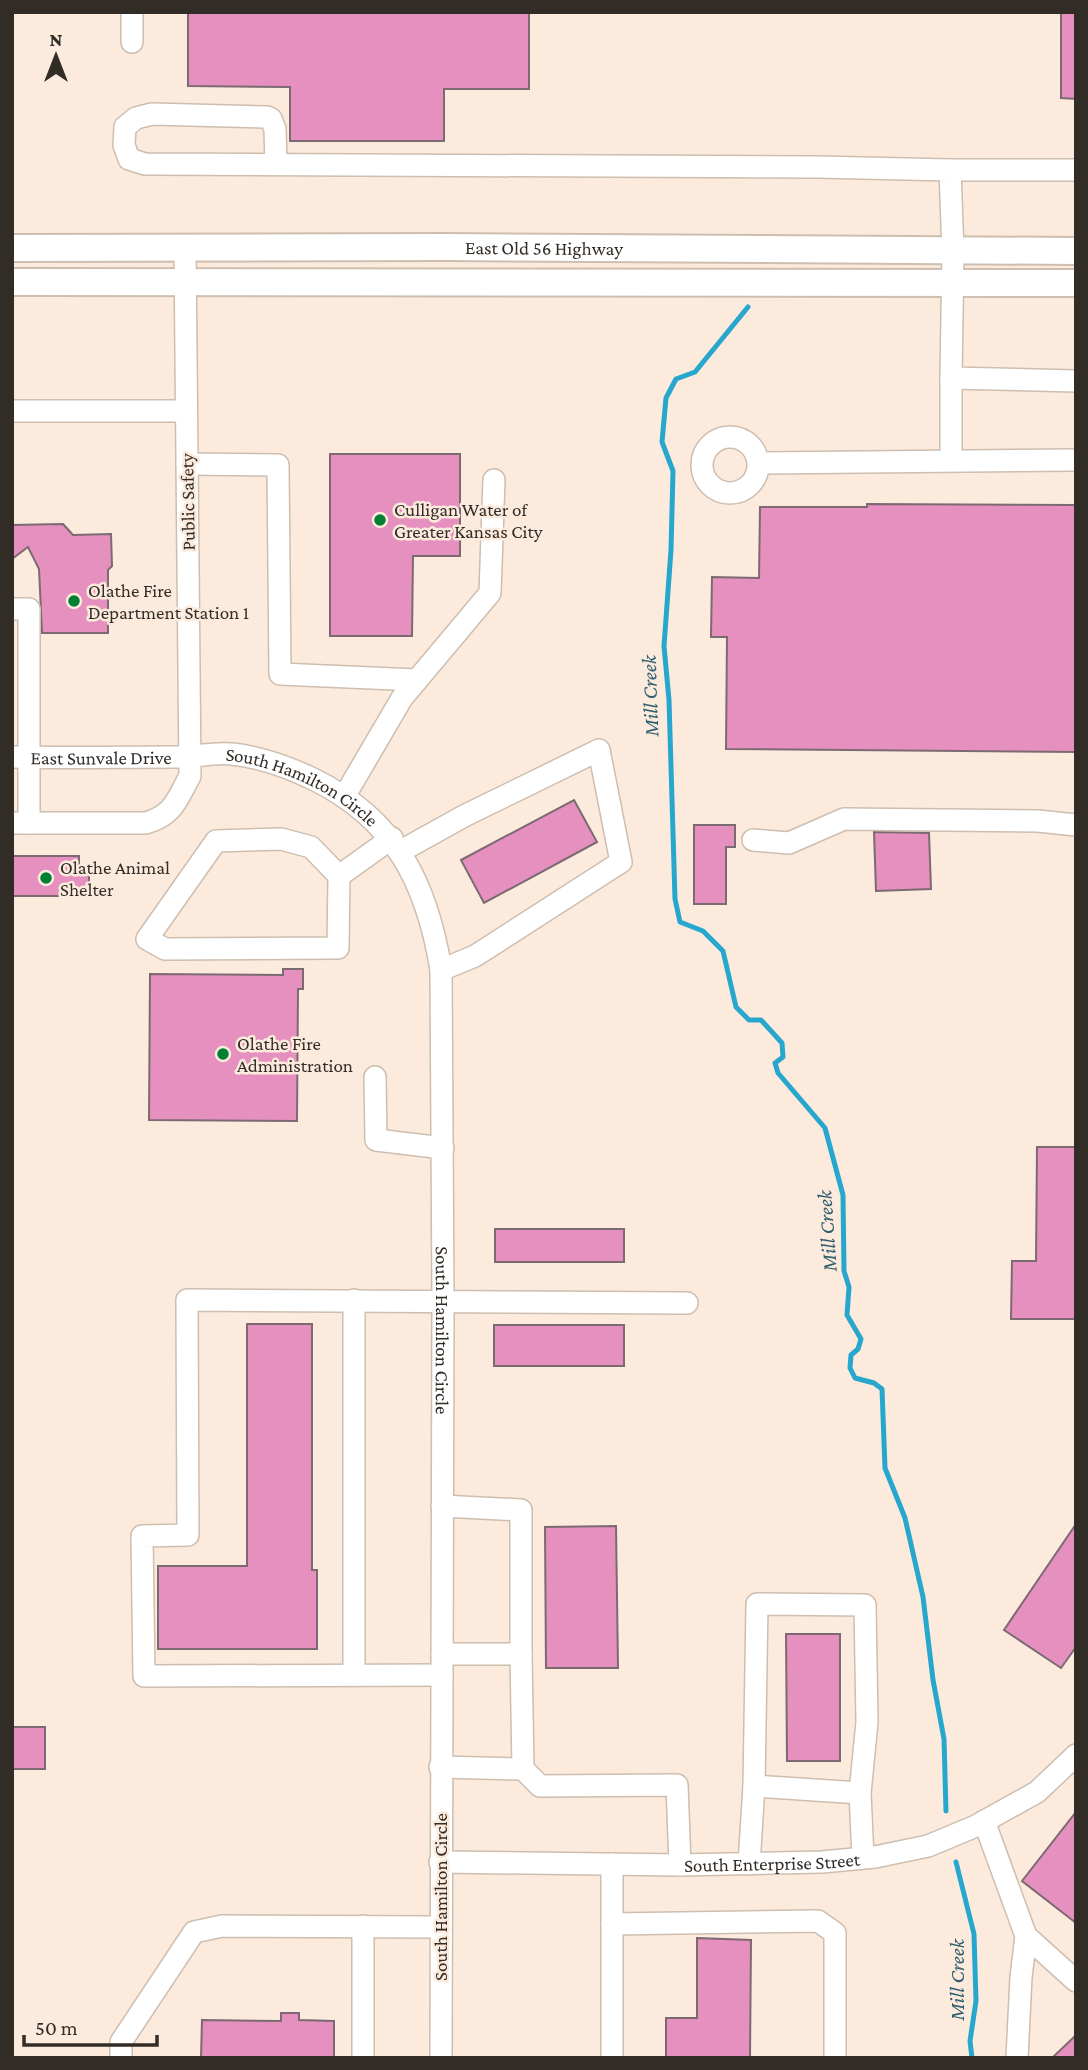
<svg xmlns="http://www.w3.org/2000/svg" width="1088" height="2070" font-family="'Crimson Pro',serif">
<rect width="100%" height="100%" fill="#fcebdd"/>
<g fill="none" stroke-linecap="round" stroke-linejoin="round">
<g stroke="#27a7cd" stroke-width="5">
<path d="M748,307L695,372L676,379L666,398L662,442L673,471L671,550L664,646L669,700L675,899L680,922L703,931L723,951L736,1007L749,1020H761L782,1043L783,1057L775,1063L778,1073L825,1128L843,1195L844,1271L849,1287L847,1315L861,1339L858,1349L851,1355L850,1368L855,1378L874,1383L882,1389L885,1468L905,1518L923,1597L933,1680L944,1739L946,1811"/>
<path d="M956,1862L974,1934L976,2001L970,2041L972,2058"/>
</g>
</g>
<g fill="#e590be" stroke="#7c6a73" stroke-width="2">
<path d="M188,12H529V89H444V141H290V87L188,86Z"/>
<path d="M1061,12H1076V99L1061,98Z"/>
<path d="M330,454H460V556H413L412,636H330Z"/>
<path d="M867,504L1076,505V752L726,749L727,637H711L712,577L759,578L760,507H867Z"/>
<path d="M63,524L73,535L111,534L112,566L108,570V633H42L39,569L28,547L12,559V525Z"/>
<path d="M574,800L597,842L484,903L461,860Z"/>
<path d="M694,825H735V847H726V904H694Z"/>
<path d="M874,832L929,833L931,889L876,891Z"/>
<path d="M12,856H79V867H89V888L79,889V896H12Z"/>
<path d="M283,969H303V989H298L297,1121L149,1120L150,974L283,975Z"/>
<path d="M1037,1147H1076V1319H1011L1012,1261H1036Z"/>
<rect x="495" y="1229" width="129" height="33"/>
<path d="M247,1324H312V1570H317V1649H158V1566H247Z"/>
<rect x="494" y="1325" width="130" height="41"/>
<path d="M1076,1524V1647L1061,1668L1004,1630Z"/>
<path d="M616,1526L618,1668H546L545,1527Z"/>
<path d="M786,1634H840V1761H787Z"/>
<rect x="12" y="1727" width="33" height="42"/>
<path d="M1076,1812V1923L1022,1881Z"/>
<path d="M697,1938L751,1940L750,2058H666V2018H697Z"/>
<path d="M281,2013H299V2020L334,2021V2058H201L202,2020L281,2021Z"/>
<path d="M1076,2035V2058H1052Z"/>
</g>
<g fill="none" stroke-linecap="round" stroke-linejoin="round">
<g stroke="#cdbeb0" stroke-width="24">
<g id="minor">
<path d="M132,12V42"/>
<path d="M276,164L275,129L271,119L267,117L152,114L136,118L125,127L124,145L129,159L145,164L818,167L950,170L953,252L951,378L1076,381"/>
<path d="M950,170H1076"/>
<path d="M12,411H185"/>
<circle cx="730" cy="465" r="28"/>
<path d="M951,460V378"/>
<path d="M758,463L1076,460"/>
<path d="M187,464L278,465L280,674L417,680"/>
<path d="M12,609H29V823"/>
<path id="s1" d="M12,757C68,758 123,757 178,757C196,757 214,752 232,754C259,757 288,767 313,779C395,819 427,883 441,970L443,1301L441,2058"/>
<path d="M344,797L402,698L490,593L494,480"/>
<path d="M12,823H146C174,815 177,799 190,776L185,248"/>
<path d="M753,840L789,843L844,819L1038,821L1076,825"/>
<path d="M401,851L464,816L599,750L621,862L475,956L441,970"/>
<path d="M339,876L338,948L165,949L147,939L216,841L281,839L311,847L339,876L392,838"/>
<path d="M375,1077L376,1140L443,1148"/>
<path d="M354,1300V1675"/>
<path d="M442,1506L521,1510V1654"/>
<path d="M442,1675L144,1676L142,1536L188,1535L187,1300L687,1303"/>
<path d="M440,1767L523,1769L521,1654H442"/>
<path d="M523,1769L540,1786L677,1785L680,1865"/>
<path d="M754,1786L757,1604L865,1605L867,1722L860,1793"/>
<path d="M984,1821L1026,1936L1076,1981"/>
<path id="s2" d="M440,1862L680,1865L822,1862L875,1857L928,1846L976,1826L1037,1792L1076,1755"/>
<path d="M612,1864V1924L818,1921L835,1933V2058"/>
<path d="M749,1864L754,1786L860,1793L863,1858"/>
<path d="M121,2058V2042L194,1932L222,1926L440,1927"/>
<path d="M363,2058V1926"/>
<path d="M612,2058V1924"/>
<path d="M1017,2058L1021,1977L1026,1936"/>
</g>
</g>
<g stroke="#cdbeb0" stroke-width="30">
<g id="major">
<path id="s3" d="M12,248L445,247L1076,251"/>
<path d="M12,282L1076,283"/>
</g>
</g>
<use href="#minor" stroke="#fff" stroke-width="21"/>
<use href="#major" stroke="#fff" stroke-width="26"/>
</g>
<g fill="#037e35" stroke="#fcebdd" stroke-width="2.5">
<circle cx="380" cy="520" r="7"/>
<circle cx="74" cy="601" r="7"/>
<circle cx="46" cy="878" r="7"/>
<circle cx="223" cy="1054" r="7"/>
</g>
<g text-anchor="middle" stroke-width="5" stroke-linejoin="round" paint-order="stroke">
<g font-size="19" fill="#322c27" stroke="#fcebdd">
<text dy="7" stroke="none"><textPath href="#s3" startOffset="532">East Old 56 Highway</textPath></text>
<text transform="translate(187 502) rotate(-91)" y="7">Public Safety</text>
<text dy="7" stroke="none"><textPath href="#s1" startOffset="89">East Sunvale Drive</textPath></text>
<text dy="7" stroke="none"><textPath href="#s1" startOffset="298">South Hamilton Circle</textPath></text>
<text dy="7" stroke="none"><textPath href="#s1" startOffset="906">South Hamilton Circle</textPath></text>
<text dy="7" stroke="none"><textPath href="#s2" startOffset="332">South Enterprise Street</textPath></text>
<text transform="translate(440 1897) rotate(-90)" y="7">South Hamilton Circle</text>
</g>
<g font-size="19" fill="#322c27" stroke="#fcebdd" text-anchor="start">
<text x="394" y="516">Culligan Water of<tspan x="394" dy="22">Greater Kansas City</tspan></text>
<text x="88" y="597">Olathe Fire<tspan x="88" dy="22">Department Station 1</tspan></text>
<text x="60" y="874">Olathe Animal<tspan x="60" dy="22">Shelter</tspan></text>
<text x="237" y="1050">Olathe Fire<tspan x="237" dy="22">Administration</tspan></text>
</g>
<g font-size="21" font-style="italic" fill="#2d5e6f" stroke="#fcebdd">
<text transform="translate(650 696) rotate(-92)" y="7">Mill Creek</text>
<text transform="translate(827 1231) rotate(-94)" y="7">Mill Creek</text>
<text transform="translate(957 1980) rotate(-90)" y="7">Mill Creek</text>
</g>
</g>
<rect width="1088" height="2070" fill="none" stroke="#322c27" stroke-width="28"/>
<g transform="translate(56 56)" stroke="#fcebdd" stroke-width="5" paint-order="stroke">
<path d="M0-5L12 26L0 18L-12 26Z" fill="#322c27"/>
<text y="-10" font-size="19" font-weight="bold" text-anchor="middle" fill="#322c27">N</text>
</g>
<path d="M24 2035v10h133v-10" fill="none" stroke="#322c27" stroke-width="3.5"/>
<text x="35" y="2035" font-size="21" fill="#322c27" stroke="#fcebdd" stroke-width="5" paint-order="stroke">50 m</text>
</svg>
